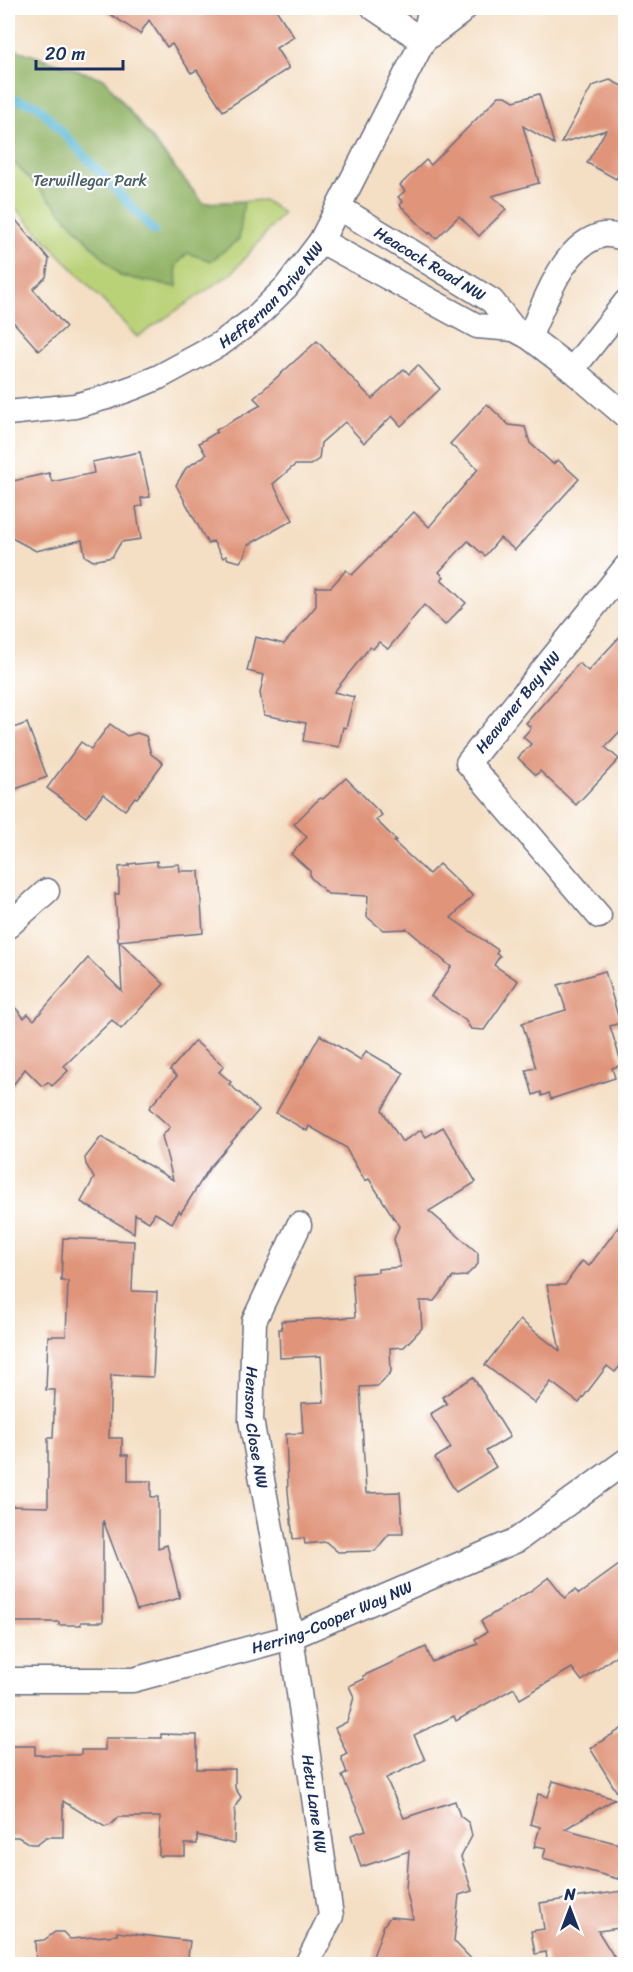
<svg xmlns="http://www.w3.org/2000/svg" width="633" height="1972" font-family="Sriracha,sans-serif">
<rect width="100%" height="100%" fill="#fff"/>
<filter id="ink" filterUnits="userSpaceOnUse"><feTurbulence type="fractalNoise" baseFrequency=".0167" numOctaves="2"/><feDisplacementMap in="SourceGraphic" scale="12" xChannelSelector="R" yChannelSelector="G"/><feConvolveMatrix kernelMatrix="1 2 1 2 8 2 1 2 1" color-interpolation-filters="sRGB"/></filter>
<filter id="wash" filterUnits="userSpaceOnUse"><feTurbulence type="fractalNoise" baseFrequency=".008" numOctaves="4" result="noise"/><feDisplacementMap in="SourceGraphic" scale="24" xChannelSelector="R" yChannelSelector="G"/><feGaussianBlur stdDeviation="1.35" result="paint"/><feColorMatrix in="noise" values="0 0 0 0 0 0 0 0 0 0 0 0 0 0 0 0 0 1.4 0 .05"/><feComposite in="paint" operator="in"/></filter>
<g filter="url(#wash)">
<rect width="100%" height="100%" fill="#f4dfc4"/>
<path fill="#bad277" stroke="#6a806a" stroke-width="1.5" d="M8,47L104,79L203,204L264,200L283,213L232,273L137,337L8,200Z"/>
<path fill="#93b468" stroke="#577263" stroke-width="1.5" d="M8,47L104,79L203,203L244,201L239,239L211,261L187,253L176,266L177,287L120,276L52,202L8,157Z"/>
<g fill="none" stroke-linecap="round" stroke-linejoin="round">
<path stroke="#57b6d5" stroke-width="9" d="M8,97L37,105L154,231"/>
</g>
<g id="blocks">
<g fill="#e0947a">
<path d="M101,8H275L294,37L276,48L289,68L223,111L197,70L191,73L172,44L167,47L149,20L140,34Z"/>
<path d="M610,80L626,88V182L617,177L616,179L587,163L606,130L561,143L592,86Z"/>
<path d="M539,94L554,144L523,126L539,183L492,196L506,209L479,236L459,216L436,239L430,232L429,234L400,205L403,202L398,197L405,191L400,185L426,160L431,165L499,96H506L514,101Z"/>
<path d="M8,211L49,259L46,277L33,289L66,327L39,351L8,316Z"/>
<path d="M317,341L372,399L404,369L409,374L418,365L440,389L401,426L392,416L364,443L345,422L321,443L319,459L310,465H295L273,484L293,520L248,545L245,555L240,562L228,559L226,556L223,558L213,541L208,544L176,485L186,468L206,455L199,443L217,432L216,430L261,405L254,398Z"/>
<path d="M487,404L509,425L525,427L530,443L553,464L558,460L579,479L515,550L500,538L485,556L468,541L439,572L444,577L441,579L466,603L445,625L424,605L388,649L379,642L373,649L370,647L334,692L354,697L346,728L343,727L339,747L303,741L306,723L264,715L260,693L264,675L247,671L255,637L284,644L316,606V587H331L346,570L352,575L414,512L429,527L478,469L450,444Z"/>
<path d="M140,452L150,497L141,498L142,506L136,507L141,539L121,542L112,557L93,561L85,556L82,540L36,551L8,536V482L49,473L52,482L94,473L92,462Z"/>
<path d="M626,630V725L605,747L619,759L576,805L540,771L536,775L518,758L531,744L523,737L531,728L526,723L579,663L588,671Z"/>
<path d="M27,723L47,777L8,792V730Z"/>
<path d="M110,724L127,736L137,733L146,736L151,754L163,763L137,798L135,797L125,810L103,794L86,817L47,788L81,742L91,749Z"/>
<path d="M346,778L382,815L376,820L396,840L394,842L429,874L439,864L473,896L451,918L498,950L496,954L500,956L494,965L518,981L484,1030L471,1029L465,1020L431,996L451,967L407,929L383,930L367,917L368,896L328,894L310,877V871L291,854L307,837L294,824L320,798L323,799Z"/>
<path d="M157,861V866L179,864L180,871H199L203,933L118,941L115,894H119V867L129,866V864Z"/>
<path d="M119,941L164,984L121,1029L112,1020L64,1066L68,1071L52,1086L48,1082L42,1086L25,1069L8,1092V999L24,1018L28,1014L34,1020L88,958L122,991Z"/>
<path d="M605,971L620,1023L610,1026L622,1065L612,1068L615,1078L551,1099L549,1093L542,1096L541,1092L533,1095L526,1070L536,1068L522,1023L566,1010L558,985Z"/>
<path d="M320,1035L361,1060L366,1051L404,1073L382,1110L402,1142L421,1130L426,1137L443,1127L476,1182L429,1211L478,1253V1264L466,1276L453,1277L434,1301H420L422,1328L404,1347L390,1348L391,1372L378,1386L360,1387L366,1493L400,1492L403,1534H389L375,1551L338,1552L326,1542L305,1544L304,1538L293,1539L288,1491L286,1434L303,1433L301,1403L324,1402L321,1356L280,1358L279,1329H282L281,1321L355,1317L352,1274L378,1272V1269L400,1267L394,1239L399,1226L369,1179L365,1181L345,1147L309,1126L307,1131L276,1113Z"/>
<path d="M195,1041L224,1066L219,1072L231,1082L229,1084L259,1110L210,1167L181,1213L179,1211L172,1223L155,1213L149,1222L135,1214L134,1233L81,1202L94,1178L86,1164L85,1158L101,1137L173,1180L162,1136L170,1127L149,1108L177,1076L170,1070Z"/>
<path d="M626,1217V1359L615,1372L607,1366L579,1403L551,1382L535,1403L485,1365L520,1320L560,1351L547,1285H565L582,1261L589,1266Z"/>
<path d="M63,1238L134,1241L132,1291L157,1292L153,1377L111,1375L109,1438H122V1455H128V1481H151V1497H158V1548L167,1545L180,1598L137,1610L103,1520V1622H81V1625H59V1622H8V1506L48,1507V1438H53L55,1390H46L48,1336H66L68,1281H61Z"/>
<path d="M473,1377L510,1437L486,1451L496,1467L456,1492L435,1458L451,1448L430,1414L447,1404L442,1397Z"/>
<path d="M626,1560V1648L582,1681L572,1668L520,1699L514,1688L456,1721L454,1716L414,1735L425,1760L386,1778L404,1818L455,1801L460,1816L469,1823L472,1836L461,1857L472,1891L459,1895L454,1941L477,1965H370L384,1925L390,1917L413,1919L406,1889L409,1851L361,1867L351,1835L366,1830L342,1776L347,1773L341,1757L347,1754L335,1728L347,1722L354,1697L349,1686L364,1679L363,1676L426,1647L432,1662L478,1644L475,1639L487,1632L481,1621L532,1590L549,1577L565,1598L575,1590L579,1594Z"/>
<path d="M626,1726V1807L590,1748Z"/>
<path d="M161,1734L197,1735V1769H235V1788L241,1797L235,1807L234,1844L197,1835V1844H185V1856H159L160,1817H118L111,1825L105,1827L63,1801V1837H46L37,1844H30L18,1837H8V1746H35V1755H79L81,1754V1750H105V1738H161Z"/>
<path d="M553,1781L615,1799L565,1829L626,1846V1854L618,1879L543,1858L546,1848L537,1846L534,1847L540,1827L530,1824L538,1794L548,1797Z"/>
<path d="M622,1891L626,1927L598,1931L619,1965H548L546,1952L535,1954L531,1931L544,1929L540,1903Z"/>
<path d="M55,1932H63L70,1939L117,1935V1932L190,1941L187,1965H36L35,1941L44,1940Z"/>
</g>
</g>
</g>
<g filter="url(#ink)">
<use href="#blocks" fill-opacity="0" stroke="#676d82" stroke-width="1.5"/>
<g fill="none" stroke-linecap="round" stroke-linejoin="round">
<g stroke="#676d82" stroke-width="27">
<g id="minor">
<path d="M374,8L423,41"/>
<path d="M423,41L459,14L465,8"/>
<path id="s1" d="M338,207L492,301L514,329"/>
<path d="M321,241L477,326L514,329L529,337L572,370L626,416"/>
<path d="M529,337C545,304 562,244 603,235C609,234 619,237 626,238"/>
<path d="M572,370L626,302"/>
<path id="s2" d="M8,413L75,406L107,397L135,387L159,377L220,344L253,320L286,287L321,241L423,41L431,8"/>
<path id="s3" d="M599,916L468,763L626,567"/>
<path d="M8,926L47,891"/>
<path id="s4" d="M299,1225L254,1321L251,1420L291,1637L331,1916L307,1964"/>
<path id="s5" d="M8,1680H133L291,1637L517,1540L626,1461"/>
</g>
</g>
<use href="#minor" stroke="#fff" stroke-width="24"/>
</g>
</g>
<g text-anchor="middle" stroke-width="4.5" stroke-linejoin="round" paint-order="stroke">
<g font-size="16" fill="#4b6066" stroke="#fff">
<text x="90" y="186">Terwillegar Park</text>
</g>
<g font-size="16" fill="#1b2f5e" stroke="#fff">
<text dy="6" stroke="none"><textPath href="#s1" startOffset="108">Heacock Road NW</textPath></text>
<text dy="6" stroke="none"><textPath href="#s2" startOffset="297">Heffernan Drive NW</textPath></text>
<text dy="6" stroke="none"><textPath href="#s3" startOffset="280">Heavener Bay NW</textPath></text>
<text dy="6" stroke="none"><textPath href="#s4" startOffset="213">Henson Close NW</textPath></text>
<text dy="6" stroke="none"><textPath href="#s5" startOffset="334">Herring-Cooper Way NW</textPath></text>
<text dy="6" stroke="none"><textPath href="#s4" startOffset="594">Hetu Lane NW</textPath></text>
</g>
</g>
<rect width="633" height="1972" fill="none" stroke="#fff" stroke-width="30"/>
<g transform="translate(570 1909)" stroke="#ffffff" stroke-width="4.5" paint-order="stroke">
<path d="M0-4.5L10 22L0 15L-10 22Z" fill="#1b2f5e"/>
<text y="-9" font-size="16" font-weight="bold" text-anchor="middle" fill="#1b2f5e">N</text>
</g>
<path d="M36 60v9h87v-9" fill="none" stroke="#1b2f5e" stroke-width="3"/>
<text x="45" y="60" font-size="18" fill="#1b2f5e" stroke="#ffffff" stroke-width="4.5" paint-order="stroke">20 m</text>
</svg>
